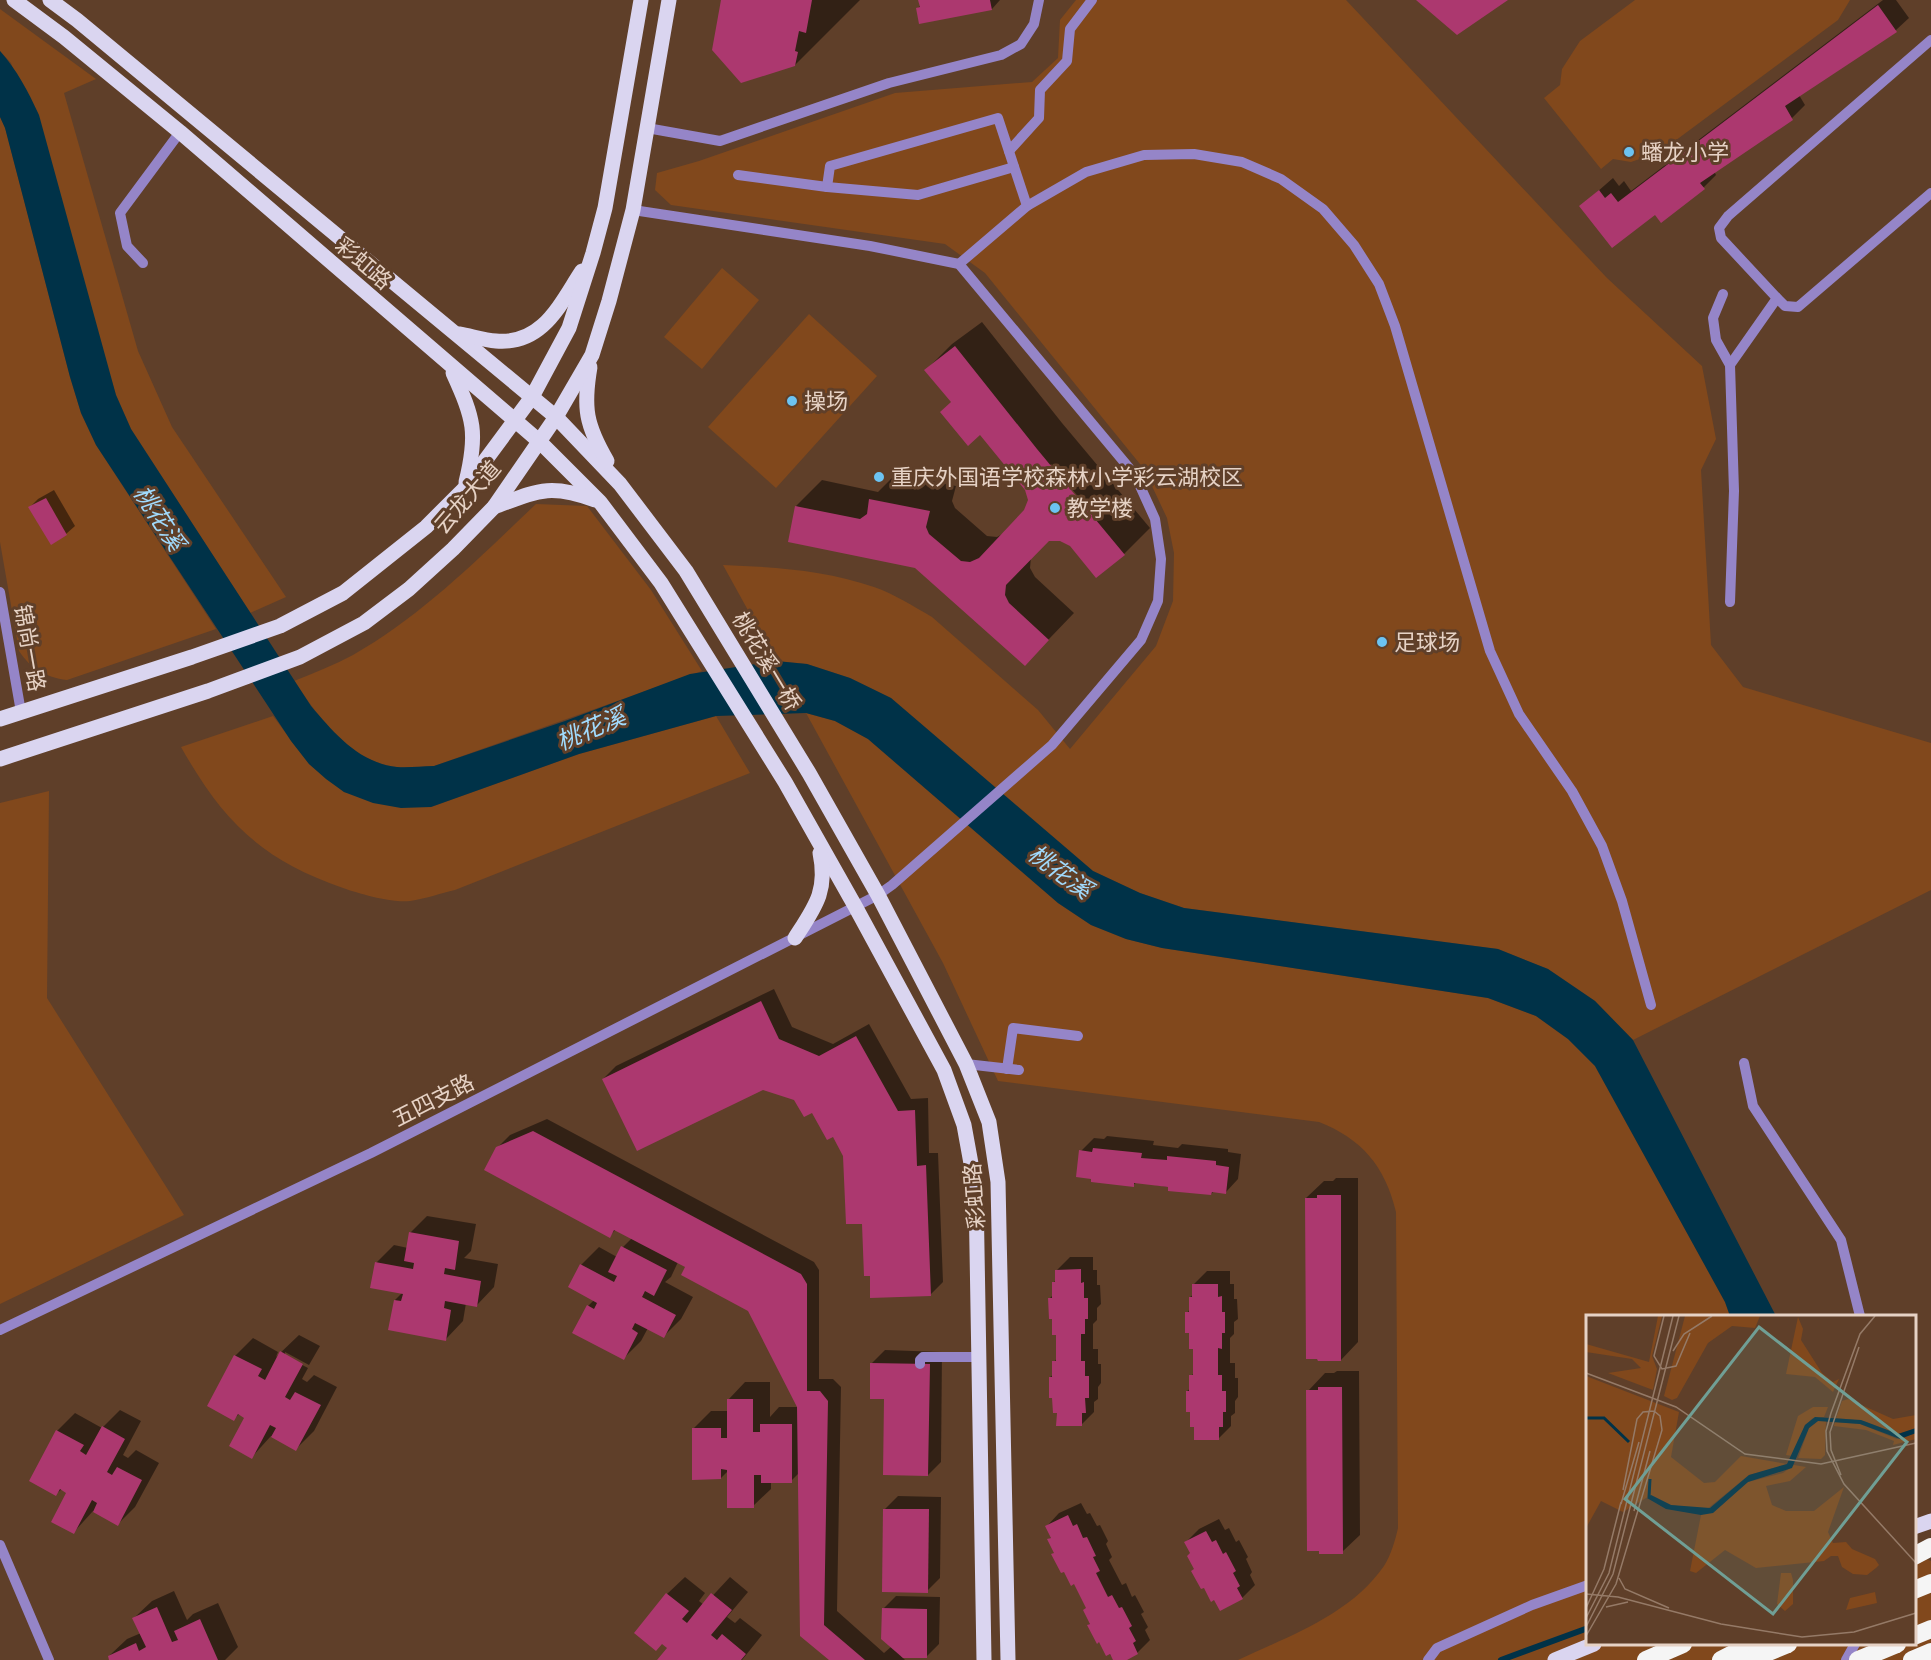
<svg xmlns="http://www.w3.org/2000/svg" width="1931" height="1660" font-family="'Zilla Slab','Noto Sans SC',serif">
<rect width="100%" height="100%" fill="#5f3f29"/>
<g fill="#81481c">
<path d="M1076,0H1346L1607,278L1702,366L1716,439L1701,470L1711,645L1743,687L1931,743V890L1633,1040L1595,1001L1548,969L1498,949L1184,908L1140,893L1093,871L891,698L850,678L807,664L776,661L723,565C774,567 825,570 874,587C894,594 913,606 932,617L1038,710L1070,749L1156,646L1173,601L1174,553L1167,518L1144,469L985,273L945,244L671,205L655,190L657,173L699,161L895,93L1032,82L1058,58L1060,20Z"/>
<path d="M1635,0H1850L1838,20L1660,152L1631,162L1613,159L1601,169L1544,98L1560,85L1562,69L1580,41Z"/>
<path d="M0,9L96,79L64,93L138,351L172,427L286,597L250,613L131,429L116,395L11,63L0,51Z"/>
<path d="M0,117L5,127L70,377L81,413L96,445L216,629L67,680C45,677 31,669 19,651L0,542Z"/>
<path d="M722,268L759,300L702,369L664,337Z"/>
<path d="M809,314L877,376L776,488L708,427Z"/>
<path d="M536,504L587,506L651,590L702,671L434,766C422,766 409,768 396,767C349,761 319,717 294,681C314,673 334,665 353,655C422,616 479,558 536,504Z"/>
<path d="M806,713L835,721L868,739L1058,903L1091,925L1126,939L1162,948L1488,998L1536,1016L1568,1039L1595,1066L1725,1302L1730,1316H1588V1644H1914L1915,1554L1931,1561V1660H1238C1289,1636 1350,1615 1384,1566C1391,1555 1395,1541 1398,1528L1396,1212C1385,1166 1362,1139 1319,1122L998,1081L943,963Z"/>
<path d="M273,716L309,764L344,792L431,807L579,754L716,716L750,773L455,890C441,893 425,899 410,901C392,903 360,894 343,888C260,859 223,821 181,747Z"/>
<path d="M49,791L47,998L184,1215L0,1304V803Z"/>
</g>
<path fill="#003248" d="M0,51C17,70 28,91 39,115L116,395L131,429L311,706C334,733 359,763 397,767C409,768 422,766 434,766L565,721L690,674L776,661L807,664L850,678L891,698L1093,871L1140,893L1184,908L1498,949L1548,969L1595,1001L1633,1040L1776,1316H1730L1725,1302L1595,1066L1568,1039L1536,1016L1488,998L1162,948L1126,939L1091,925L1058,903L868,739L835,721L806,713L716,716L579,754L431,807L401,808L373,803L344,792L326,779L309,764L291,741L96,445L81,413L70,377L5,128L0,117Z"/>
<g fill="#0007" fill-rule="evenodd">
<path d="M723,0H860L795,65Z"/>
<path d="M920,0H1000L992,9L918,8L921,5Z"/>
<path d="M1883,0H1896L1909,18L1896,30L1799,95L1805,105L1792,118L1714,171L1716,175L1704,187L1655,213L1581,206L1613,178L1619,186L1624,181L1631,191Z"/>
<path d="M982,322L1062,423L1150,528L1124,554L1096,576L1071,544L1061,539H1049L1031,557L1030,568L1035,577L1074,613L1025,664L915,567L796,506L822,480L878,492L896,474L956,486L952,501L955,508L987,536L997,537L1004,533L1026,511L1030,500L1027,489L926,370L952,344ZM1051,464L1096,518H1092L1049,466Z"/>
<path d="M54,490L75,526L66,534L51,543L30,507L38,499Z"/>
<path d="M774,989L792,1027L833,1044L869,1024L911,1099L928,1098L929,1153H938L943,1282L930,1295L871,1274L863,1222L845,1155L834,1135L813,1111L795,1099L763,1088L603,1079L616,1066Z"/>
<path d="M547,1119L814,1262L819,1270V1379H833L841,1387L837,1611L884,1653L892,1646L883,1609L896,1596L940,1597L939,1644L926,1657L901,1656L905,1660H831L802,1635L799,1473L791,1481H771V1489L753,1506L729,1470L721,1478L693,1429L711,1411H728V1400L745,1382H770V1417L779,1407H799L749,1310L678,1262L671,1277L665,1282L693,1297L681,1319L664,1336L648,1328L641,1341L624,1358L588,1306L595,1299L581,1265L599,1247L617,1257L623,1247L632,1238L616,1229L610,1236L497,1148L510,1135Z"/>
<path d="M1107,1136L1154,1141L1153,1145L1178,1148L1182,1144L1228,1149V1152L1241,1154L1238,1179L1226,1192L1214,1191L1211,1194L1137,1182L1133,1185L1081,1151L1094,1138L1104,1139Z"/>
<path d="M1336,1178H1358V1342L1341,1360L1319,1357L1306,1198L1324,1181H1333Z"/>
<path d="M427,1216L476,1224L471,1251L464,1258L498,1264L494,1287L477,1305L466,1303L463,1321L446,1339L395,1300L403,1292L376,1263L394,1245L408,1248L410,1233Z"/>
<path d="M1070,1257H1093V1270H1097V1285H1100L1101,1304L1097,1308V1320L1093,1324V1349H1098V1364H1101V1383L1098,1387V1399L1094,1402V1412L1081,1425L1050,1377L1054,1374V1362L1058,1357V1333L1050,1298L1053,1295V1283L1057,1279V1270Z"/>
<path d="M1207,1271H1230V1284H1234V1299H1237L1238,1319L1234,1322V1334L1230,1338V1363H1235V1378H1238V1397L1235,1401V1413L1231,1416V1426L1218,1439L1195,1426L1187,1391L1191,1388V1376L1195,1372V1347L1187,1313L1190,1309V1297L1194,1294V1284Z"/>
<path d="M299,1335L320,1346L309,1365L285,1352V1356L308,1368L302,1379L307,1382L314,1375L337,1387L314,1431L296,1449L271,1436L252,1457L246,1417L240,1413L234,1419L209,1406L235,1356L253,1338L278,1352L276,1357Z"/>
<path d="M885,1350L942,1352L941,1462L928,1475L885,1397L872,1363Z"/>
<path d="M1337,1371H1359L1360,1535L1342,1552L1308,1391L1325,1373H1334Z"/>
<path d="M120,1410L141,1421L123,1455L128,1458L136,1450L159,1463L135,1507L118,1524L93,1511L74,1532L68,1492L62,1489L56,1494L57,1431L75,1413L102,1428Z"/>
<path d="M898,1496L941,1497L940,1578L927,1591L885,1509Z"/>
<path d="M1081,1503L1087,1514L1090,1513L1097,1526L1100,1525L1108,1541L1106,1544L1112,1557L1109,1560L1122,1585L1126,1583L1132,1597L1135,1595L1144,1612L1141,1614L1148,1627L1145,1630L1150,1640L1137,1653L1124,1660H1114L1088,1625L1091,1623L1088,1607L1075,1582L1064,1570L1049,1539L1052,1537L1047,1526L1059,1513Z"/>
<path d="M1219,1519L1225,1530L1229,1528L1236,1542L1239,1540L1248,1557L1246,1559L1252,1572L1250,1575L1255,1585L1242,1598L1195,1569L1192,1553L1186,1542L1199,1529Z"/>
<path d="M685,1577L705,1593L699,1601L704,1605L730,1577L748,1592L727,1617L735,1623L740,1618L762,1635L742,1660H659L669,1648L667,1594Z"/>
<path d="M174,1591L187,1620L193,1614L218,1603L238,1647L225,1660H111L109,1656L127,1639L141,1633L134,1618L152,1601Z"/>
</g>
<g fill="none" stroke-linecap="round" stroke-linejoin="round">
<path stroke="#003248" stroke-width="6" d="M1501,1660L1588,1628"/>
</g>
<g fill="#ac386f">
<path d="M721,0H812L806,33L799,31L795,51L798,52L795,66L741,83L712,50Z"/>
<path d="M918,0H990L992,10L919,24L916,8L920,7Z"/>
<path d="M1416,0H1508L1457,35Z"/>
<path d="M1878,5L1897,32L1785,106L1793,120L1700,183L1705,189L1661,223L1655,215L1612,248L1579,206L1599,190L1605,198L1611,193L1618,202Z"/>
<path d="M955,346L1037,449L1125,555L1096,578L1070,546L1060,541H1049L1006,585L1005,595L1009,603L1049,640L1025,666L915,568L788,542L795,506L860,519L867,514L869,499L930,511L926,527L929,534L961,561L970,562L979,558L1024,510L1028,500L1025,490L980,435L968,446L940,412L951,402L924,370Z"/>
<path d="M46,498L67,535L51,545L28,507Z"/>
<path d="M761,1001L779,1039L819,1056L856,1036L898,1111L915,1110L917,1166L926,1165L931,1296L870,1298V1276H864L862,1224H846L843,1156L833,1137L827,1140L812,1113L804,1117L794,1100L763,1090L637,1151L602,1079Z"/>
<path d="M533,1131L801,1274L807,1284V1391H820L828,1401L824,1625L865,1660H829L800,1636L797,1407L748,1311L681,1275L685,1267L614,1230L610,1238L484,1170L496,1147Z"/>
<path d="M1093,1148L1142,1153L1141,1158L1167,1160V1156L1216,1161V1165L1229,1167L1226,1194L1212,1192L1211,1195L1168,1191V1187L1134,1183V1187L1091,1182V1179L1076,1177L1079,1150L1092,1152Z"/>
<path d="M1317,1195H1341V1361H1318L1317,1359H1306L1305,1198H1317Z"/>
<path d="M409,1232L459,1241L455,1270L445,1268L444,1274L481,1281L477,1307L445,1301L444,1308L451,1310L446,1341L388,1330L394,1300L401,1301L403,1294L370,1288L375,1262L413,1269L414,1263L404,1261Z"/>
<path d="M621,1246L667,1270L654,1296L645,1291L642,1297L676,1315L664,1338L635,1323L632,1329L638,1333L624,1360L572,1333L587,1305L594,1309L597,1303L568,1287L580,1264L614,1282L617,1276L608,1272Z"/>
<path d="M1081,1269V1283L1084,1282V1298H1088V1319H1085V1334H1081V1361H1085V1376H1089V1398H1085L1086,1413H1082V1426H1056L1057,1413H1053L1052,1398H1049V1377H1052V1361H1056V1335H1052V1319H1049L1048,1298H1052V1282H1055V1270Z"/>
<path d="M1192,1284H1218V1297L1222,1296V1312H1225V1333H1222V1349L1218,1348V1375H1222V1391H1226V1412H1223V1427H1219V1440H1194V1427H1190V1412H1186V1391H1189V1375H1193V1349H1189V1333H1185V1312H1189V1297H1192Z"/>
<path d="M280,1351L303,1364L285,1397L290,1400L295,1392L321,1405L296,1451L271,1437L276,1428L270,1425L252,1459L229,1446L244,1418L238,1414L234,1421L207,1406L234,1355L262,1369L258,1376L265,1380Z"/>
<path d="M870,1363L930,1364L928,1476L883,1475L884,1399H870Z"/>
<path d="M1318,1387H1342L1343,1554H1319V1551H1307L1306,1390H1318Z"/>
<path d="M727,1399H753V1432H760V1424H792V1483H761V1475H754V1508H727V1470L721,1469V1479L692,1480V1428H721V1438H727Z"/>
<path d="M102,1426L125,1439L107,1472L112,1475L117,1467L142,1480L118,1526L93,1512L97,1503L92,1500L74,1534L51,1522L66,1493L60,1489L56,1496L29,1481L56,1430L84,1445L80,1451L86,1455Z"/>
<path d="M883,1509H929L928,1593L882,1592Z"/>
<path d="M1068,1515L1073,1526L1077,1524L1083,1538L1087,1537L1096,1556L1093,1557L1100,1571L1096,1573L1108,1597L1112,1595L1119,1608L1122,1607L1132,1626L1129,1628L1136,1641L1133,1643L1138,1654L1127,1660H1113L1110,1654L1106,1656L1099,1642L1097,1644L1087,1625L1090,1624L1083,1610L1086,1608L1074,1584L1071,1586L1064,1572L1061,1573L1051,1554L1054,1553L1047,1539L1051,1538L1045,1526Z"/>
<path d="M1206,1531L1212,1542L1216,1540L1223,1554L1226,1552L1236,1571L1233,1573L1240,1586L1237,1588L1243,1599L1220,1611L1214,1600L1211,1602L1204,1588L1201,1589L1191,1571L1194,1569L1187,1556L1190,1553L1184,1542Z"/>
<path d="M666,1593L689,1611L682,1619L687,1623L711,1593L732,1610L711,1635L717,1640L722,1634L746,1654L741,1660H657L667,1648L662,1644L656,1651L634,1633Z"/>
<path d="M157,1607L172,1642L178,1640L174,1631L200,1619L218,1660H109L108,1656L136,1643L139,1651L146,1647L132,1618Z"/>
<path d="M882,1608L927,1609V1658H903L881,1639Z"/>
</g>
<g fill="none" stroke-linecap="round" stroke-linejoin="round">
<g stroke="#9585c8" stroke-width="10">
<path d="M1931,40L1728,216L1719,228L1721,238L1777,298L1785,306L1798,307L1931,193"/>
<path d="M647,128L720,141L889,83L1001,55L1021,44L1034,24L1039,0"/>
<path d="M1009,151L1039,118L1040,90L1067,61L1070,29L1092,0"/>
<path d="M738,175L827,187L918,195L1014,167"/>
<path d="M827,187L830,166L998,118L1027,206"/>
<path d="M143,263L127,246L120,213L180,132"/>
<path d="M959,264L1027,206L1086,172L1144,155L1194,154L1242,162L1281,179L1323,209L1354,245L1379,284L1395,326L1490,651L1519,714L1572,791L1602,846L1622,901L1651,1005"/>
<path d="M1723,294L1713,318L1716,340L1730,365"/>
<path d="M0,592L21,712"/>
<path d="M1730,602L1734,491L1730,365L1777,298"/>
<path d="M1744,1063L1753,1106L1841,1240L1860,1316"/>
<path d="M966,1064L1019,1070"/>
<path d="M1007,1069L1013,1028L1078,1036"/>
<path d="M0,1330L371,1153L878,895L892,885L1052,745L1141,640L1158,601L1161,559L1155,519L1135,475L959,264L870,246L633,210"/>
<path d="M920,1364V1360L923,1357H979"/>
<path d="M0,1545L49,1660"/>
<path d="M1428,1660L1437,1648L1532,1605L1588,1585"/>
<path d="M1846,1660L1855,1644"/>
</g>
<g stroke="#dad5f0" stroke-width="15">
<path d="M14,0L64,37L180,132L540,442L600,502L661,583L785,782L855,906L944,1070L964,1125L976,1191L984,1660"/>
<path d="M50,0L77,20L556,417L620,484L686,571L809,773L878,895L966,1064L989,1122L998,1182L1008,1660"/>
<path d="M459,334C471,336 484,340 496,341C543,345 560,304 582,271"/>
<path d="M590,367C583,408 586,425 607,461"/>
<path d="M453,373C474,419 478,433 466,482"/>
<path d="M494,507C537,491 549,483 595,500"/>
<path d="M0,719L192,657L280,626L343,593L426,527L464,489L532,397L569,328L593,253L605,208L641,0"/>
<path d="M0,759L208,691L300,657L364,623L409,589L453,549L494,507L556,417L592,355L609,301L633,210L669,0"/>
<path d="M795,938C815,907 828,891 820,853"/>
<path d="M1914,1527L1931,1521"/>
<path d="M1555,1660L1594,1644"/>
</g>
<g stroke="#f5f5f5" stroke-width="18">
<path d="M1914,1556L1931,1547"/>
<path d="M1914,1590L1931,1583"/>
<path d="M1914,1636L1931,1629"/>
<path d="M1646,1660L1683,1644"/>
<path d="M1721,1660L1752,1644"/>
<path d="M1749,1660L1788,1644"/>
<path d="M1858,1660L1897,1644"/>
<path d="M1912,1660L1931,1652"/>
</g>
</g>
<g fill="#6cc3f2" stroke="#5f3f29" stroke-width="2">
<circle cx="1629" cy="152" r="6"/>
<circle cx="792" cy="401" r="6"/>
<circle cx="879" cy="477" r="6"/>
<circle cx="1055" cy="508" r="6"/>
<circle cx="1382" cy="642" r="6"/>
</g>
<g text-anchor="middle" stroke-width="6" stroke-linejoin="round" paint-order="stroke">
<g font-size="22" fill="#e6d2c5" stroke="#5f3f29" text-anchor="start">
<text x="1641" y="160">蟠龙小学</text>
<text x="804" y="409">操场</text>
<text x="891" y="485">重庆外国语学校森林小学彩云湖校区</text>
<text x="1067" y="516">教学楼</text>
<text x="1394" y="650">足球场</text>
</g>
<g font-size="22" fill="#e6d2c5" stroke="#5f3f29">
<text transform="translate(364 263) rotate(41)" y="8">彩虹路</text>
<text transform="translate(467 497) rotate(-49)" y="8">云龙大道</text>
<text transform="translate(30 648) rotate(80)" y="8">锦尚一路</text>
<text transform="translate(767 661) rotate(59)" y="8">桃花溪一桥</text>
<text transform="translate(433 1100) rotate(-27)" y="8">五四支路</text>
<text transform="translate(974 1196) rotate(-94)" y="8">彩虹路</text>
</g>
<g font-size="24" font-style="italic" fill="#a0dafd" stroke="#5f3f29">
<text transform="translate(159 518) rotate(57)" y="8">桃花溪</text>
<text transform="translate(591 729) rotate(-23)" y="8">桃花溪</text>
<text transform="translate(1060 872) rotate(36)" y="8">桃花溪</text>
</g>
</g>
<g transform="translate(1586 1315)">
<rect width="330" height="330" fill="#5f3f29"/>
<path d="M72,1H76L66,41L71,54L67,75L22,58L55,53L46,44L0,37V29L63,47ZM99,1H174L169,13L146,11L122,28L91,83L86,85L78,81ZM212,2L217,14L215,25L236,58L247,67L253,64L247,77L229,62L200,59ZM0,61L93,97L85,142L118,168L129,167L155,141L201,149L163,160L120,195L85,190L65,180L37,197L15,186L0,213ZM262,84L307,104L330,100V113L312,119L278,106L250,103L256,86ZM227,92H242L238,102L227,103L219,110L207,141L200,140L212,101ZM232,106H240L239,140L235,144L212,143L223,113ZM249,107L274,109L311,124L330,118V124L307,130L308,126L280,115L248,111ZM208,150L220,152L204,166L180,171L186,190L200,196H228L258,172L242,217L247,228L260,227L266,234L289,244L293,250L290,253L281,260L267,259L256,252L252,241H245L238,246L170,253L139,235L110,258L104,256L115,200L162,167L197,158ZM195,258H205L207,265V289L199,296L191,289ZM289,277L291,288L260,295L264,283Z" fill="#81481c"/>
<path d="M229,102L275,105L312,119L330,113V118L314,124L274,109L232,106L223,113L206,153L162,167L127,198L115,200L80,194L61,183L65,180L85,190L124,193L163,160L201,149L219,110Z" fill="#003248"/>
<path fill="none" stroke="#003248" stroke-width="3" d="M0,103H18L43,127M63,182L64,164"/>
<path fill="none" stroke="#957a67" stroke-width="1.5" d="M78,1L68,41L76,54L90,51L104,18M289,1L274,19L245,98L240,116L241,136L258,169L330,248M87,36L98,19L126,1M0,58L90,92L159,139L235,149L330,128M255,160L245,135L244,117L273,32M35,189L53,127M48,196L64,136M33,263L39,274L83,293M0,279L32,282L135,309L216,322L268,317L330,298M20,292L42,287M0,293L18,254L35,187M0,303L23,258L87,1M0,312L27,259L93,1M0,321L30,269L76,115L74,101L68,96L57,97L51,104L37,175"/>
<path fill="#709f95" fill-opacity="0.15" stroke="#709f95" stroke-width="3" d="M173,12L321,127L187,299L39,184Z"/>
<rect width="330" height="330" fill="none" stroke="#e6d2c5" stroke-width="3"/>
</g>
</svg>
